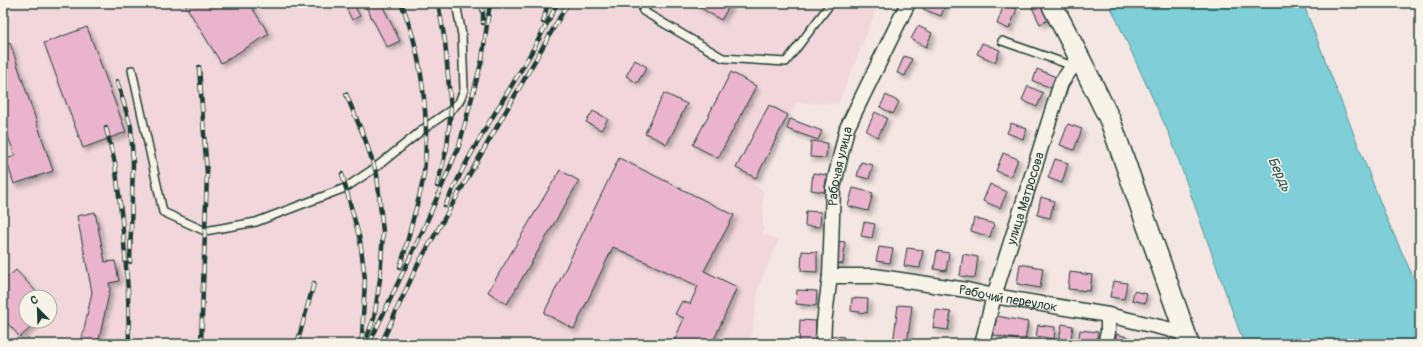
<svg xmlns="http://www.w3.org/2000/svg" width="1423" height="347" font-family="Pangolin,sans-serif">
<defs>
<filter id="shadow"><feDropShadow dx="3.5" dy="3.5" stdDeviation="2" flood-color="#0004"/></filter>
</defs>
<rect width="100%" height="100%" fill="#f4e6e3"/>
<filter id="ink" filterUnits="userSpaceOnUse"><feTurbulence type="fractalNoise" baseFrequency=".025" numOctaves="2"/><feDisplacementMap in="SourceGraphic" scale="8" xChannelSelector="R" yChannelSelector="G"/><feConvolveMatrix kernelMatrix="1 2 1 2 8 2 1 2 1" color-interpolation-filters="sRGB"/></filter>
<g filter="url(#ink)">
<path fill="#f1d7dc" fill-rule="evenodd" d="M3,3H879L838,104L796,103L753,184L763,191V234L779,240L759,286L750,344H3V255L11,247L3,184ZM26,297H50V321H26Z"/>
<path fill="#7fcfd9" stroke="#599597" d="M1109,3H1303L1386,217L1420,292V344H1244L1170,136Z"/>
<g fill="#eab4cd" stroke="#1f3d34" filter="url(#shadow)">
<path d="M184,3H249L269,34L221,63Z"/>
<path d="M344,3H353L360,16L352,20Z"/>
<path d="M364,3H381L400,41L387,47Z"/>
<path d="M693,3H731L721,20Z"/>
<path d="M926,3H946L941,16L923,9Z"/>
<path d="M1030,3H1043L1051,19L1040,24Z"/>
<path d="M1004,4L1017,9L1009,29L997,24Z"/>
<path d="M918,26L932,33L926,47L911,39Z"/>
<path d="M87,27L126,132L83,148L44,43Z"/>
<path d="M10,43L53,171L14,184L6,159L15,156L3,122V46Z"/>
<path d="M982,43L1000,50L995,62L977,54Z"/>
<path d="M904,56L912,59L905,76L897,73Z"/>
<path d="M635,60L647,67L637,83L626,76Z"/>
<path d="M1037,69L1056,77L1052,88L1033,81Z"/>
<path d="M731,72L756,86L718,158L693,145Z"/>
<path d="M1028,86L1043,93L1037,107L1022,100Z"/>
<path d="M664,93L687,104L667,144L645,133Z"/>
<path d="M886,95L899,102L893,114L880,107Z"/>
<path d="M769,105L788,115L756,178L736,168Z"/>
<path d="M593,111L608,119L601,130L586,122Z"/>
<path d="M875,112L887,118L878,137L866,131Z"/>
<path d="M790,119L822,131L818,140L787,129Z"/>
<path d="M1011,123L1027,129L1023,139L1007,133Z"/>
<path d="M1068,124L1082,129L1074,150L1060,145Z"/>
<path d="M811,141L827,143L826,158L810,157Z"/>
<path d="M1003,153L1018,159L1011,177L996,171Z"/>
<path d="M619,158L734,215L704,271L737,287L712,344H673L684,318L675,314L682,301L690,304L698,286L613,247L574,329L544,313Z"/>
<path d="M1055,159L1068,163L1062,183L1048,178Z"/>
<path d="M861,162L873,165L869,179L857,176Z"/>
<path d="M560,170L579,181L507,304L488,292Z"/>
<path d="M813,173L827,175L824,192L811,190Z"/>
<path d="M990,184L1007,192L1000,208L983,201Z"/>
<path d="M853,188L873,193L868,211L848,206Z"/>
<path d="M1041,197L1054,201L1050,218L1037,215Z"/>
<path d="M806,211L821,212L820,227L805,226Z"/>
<path d="M95,212L105,262L115,261L119,281L109,283L110,289L98,344H86L81,343L92,292L77,216Z"/>
<path d="M974,218L994,224L990,237L971,231Z"/>
<path d="M864,222L875,224L872,238L861,236Z"/>
<path d="M837,241L845,242L843,264L835,263Z"/>
<path d="M879,247L893,249L890,263L876,261Z"/>
<path d="M907,248L923,250L920,268L904,266Z"/>
<path d="M802,251L817,252V272L801,271Z"/>
<path d="M937,251L949,253L946,271L934,269Z"/>
<path d="M963,254L978,257L975,278L960,276Z"/>
<path d="M1020,264L1043,268L1040,288L1017,284Z"/>
<path d="M16,270L41,297H26V321H38L20,337L3,318V281Z"/>
<path d="M1070,272L1092,275L1090,291L1068,289Z"/>
<path d="M1113,281L1127,283L1124,299L1110,297Z"/>
<path d="M797,290L817,291L816,306L796,304Z"/>
<path d="M1134,291L1147,294L1145,303L1132,300Z"/>
<path d="M852,298L868,299L867,313L851,311Z"/>
<path d="M898,305L912,306L907,344H893Z"/>
<path d="M936,310L951,312L948,330L933,328Z"/>
<path d="M997,316L1028,322L1025,341L993,335Z"/>
<path d="M800,320L816,321L815,344H799Z"/>
<path d="M1062,324L1073,326L1070,344H1058Z"/>
<path d="M1038,325L1055,327L1054,339L1036,336Z"/>
<path d="M1080,330L1098,332L1096,344H1078Z"/>
<path d="M1117,334L1134,339L1132,344H1114Z"/>
<path d="M830,335L844,337L843,344H829Z"/>
</g>
<g fill="none" stroke-linecap="round" stroke-linejoin="round">
<g stroke="#1f3d34" stroke-width="10">
<g id="lane">
<path d="M648,3L643,11L723,58L786,62L831,3"/>
<path d="M1002,41L1073,66"/>
<path d="M132,70L163,212L205,231L256,222L345,188L375,168L426,127L451,110L459,102L464,90L462,35L456,3"/>
</g>
</g>
<g stroke="#1f3d34" stroke-width="17">
<g id="street">
<path id="s1" d="M830,276H874L967,290L994,296L1108,315L1185,333"/>
<path id="s2" d="M823,344L824,323L830,276L833,188L847,128L908,3"/>
<path id="s3" d="M982,344L994,296L1061,83L1079,57"/>
<path d="M1105,344L1108,332V315"/>
</g>
</g>
<g stroke="#1f3d34" stroke-width="23">
<path id="secondary" d="M1051,3L1079,57L1110,120L1189,344"/>
</g>
<use href="#lane" stroke="#f7f3e8" stroke-width="7"/>
<use href="#street" stroke="#f7f3e8" stroke-width="14"/>
<use href="#secondary" stroke="#f7f3e8" stroke-width="20"/>
<g stroke="#1f3d34" stroke-width="4.5">
<g id="rail">
<path d="M481,3L483,14V23"/>
<path d="M543,22L548,3"/>
<path d="M199,67L207,174L201,344"/>
<path d="M117,81L131,127L133,164L130,262"/>
<path d="M346,94L365,139L377,175L383,232L380,279L374,318L366,340"/>
<path d="M106,128L115,163L122,220L128,290L129,344"/>
<path d="M342,174L360,240L365,279L362,337L359,344"/>
<path d="M437,186L447,147L451,110L445,41L438,3"/>
<path d="M445,206C452,192 458,178 465,165C494,110 531,60 557,3"/>
<path d="M400,267C405,253 408,238 412,223C416,207 422,190 424,173C430,121 422,51 401,3"/>
<path d="M297,344L314,283"/>
<path d="M369,344L424,228L459,146L482,60L490,3"/>
<path d="M381,344L417,266L568,3"/>
</g>
</g>
<use href="#rail" stroke="#f7f3e8" stroke-width="3" stroke-dasharray="9" stroke-linecap="butt"/>
</g>
</g>
<g text-anchor="middle" stroke-width="3" stroke-linejoin="round" paint-order="stroke">
<g font-size="13" fill="#1f3d34" stroke="#f7f3e8">
<text dy="5" stroke="none"><textPath href="#s2" startOffset="179">Рабочая улица</textPath></text>
<text dy="5" stroke="none"><textPath href="#s3" startOffset="152">улица Матросова</textPath></text>
<text dy="5" stroke="none"><textPath href="#s1" startOffset="180">Рабочий переулок</textPath></text>
</g>
<g font-size="14" font-style="italic" fill="#325a55" stroke="#f7f3e8">
<text transform="translate(1280 174) rotate(65)" y="5">Бердь</text>
</g>
</g>
<rect width="1423" height="347" fill="none" stroke="#f7f3e8" stroke-width="16"/>
<rect x="8" y="8" width="1407" height="331" fill="none" stroke="#1f3d34" stroke-width="1.5" filter="url(#ink)"/>
<g transform="translate(38 309) rotate(337)"><circle r="19" fill="#f7f3e8" stroke="#a1aaa0"/>
<path d="M0-3L7 15L0 10L-7 15Z" fill="#1f3d34"/>
<text y="-6" font-size="11" font-weight="bold" text-anchor="middle" fill="#1f3d34">С</text>
</g>
</svg>
